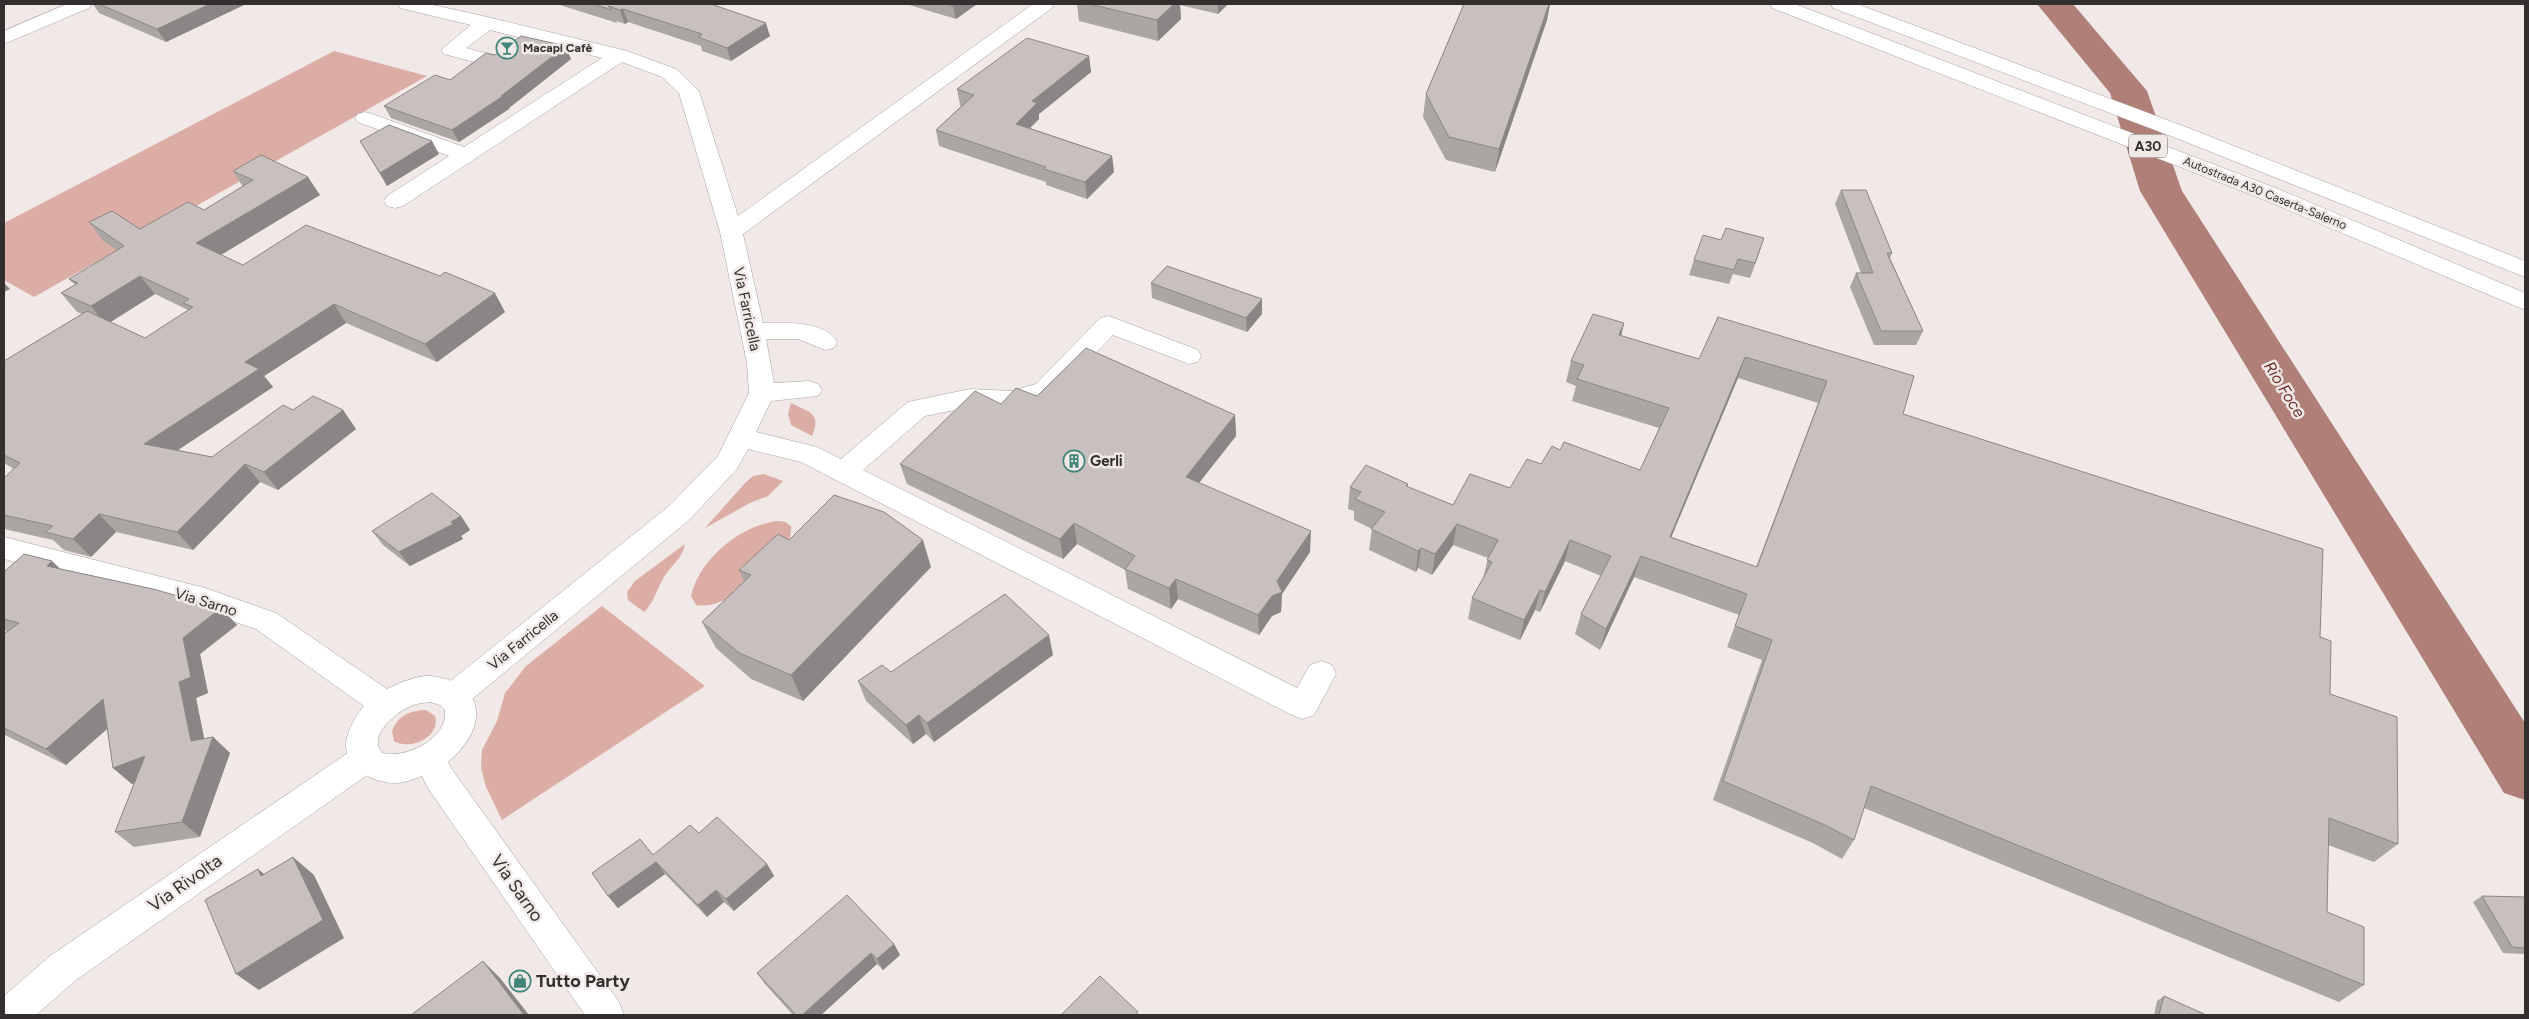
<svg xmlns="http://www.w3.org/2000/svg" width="2529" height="1019" font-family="Figtree,sans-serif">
<rect width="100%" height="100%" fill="#f1e9e8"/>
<g fill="#dcada5">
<path d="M334,51L427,76L34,297L4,280V223Z"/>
<path d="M791,403C809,412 822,413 812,436L791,425L788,414Z"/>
<path d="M764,474L783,481L768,496L750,503L705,528L746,482L753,476Z"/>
<path d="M778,521L785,522L791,526C795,558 726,612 696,605L691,596C699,559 741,525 778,521Z"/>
<path d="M685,544C683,557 673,564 666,574C657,587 655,602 644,612L628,600L627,592L635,581Z"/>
<path d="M602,606L705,686L502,820L486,787L481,767L482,750L497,721L505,693L526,666Z"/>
<path d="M426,710L435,716C441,737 410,751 394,741L392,731C397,716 411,710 426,710Z"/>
</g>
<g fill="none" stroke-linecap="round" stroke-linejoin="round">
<path fill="#b08078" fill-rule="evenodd" d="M2037,4H2073L2147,91L2182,191L2525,723V800L2504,793L2140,191L2110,93Z"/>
<g stroke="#a8a1a0" stroke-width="1">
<g id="minor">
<path d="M67,4H91L89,8L4,44V31Z"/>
<path d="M398,4H429L487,17L627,51L676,69L699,91L738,216L1033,4H1054L1052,8L743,234L763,323C785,323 824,320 837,342L834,348L825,350L798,339H766L774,383L809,381L818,384L822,390L818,396L771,401L756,432L817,447L841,459L908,402L970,389L1012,391L1036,384L1100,318L1109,316L1198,350L1201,356L1198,362L1189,364L1113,335L1054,396L1012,409L970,407L925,416L863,470L1297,688L1310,665L1321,661L1332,665L1336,674L1314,715L1303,719L1292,715L801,462L748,449L737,469L689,520L465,705L454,709L443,705L439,696L443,687L669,506L718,456L749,393L747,363L720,232L679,93L662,77L622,62L403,206L395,208L387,206L384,201L387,196L449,156L358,122L355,118L358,114L365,112L372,114L464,147L602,58L490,30L466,48L492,55L495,59L492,63L485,65L444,54L441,50L471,25L400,8Z"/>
<path d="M366,744L377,748L382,758L377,768L76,980L36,1015H4V996L50,956L355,748Z"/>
</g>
</g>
<g stroke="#a8a1a0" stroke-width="1">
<path id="major" d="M4,537L205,588L276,613L387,689C399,683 417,675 431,676C489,683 487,730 448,762L451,768L619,1002L624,1015H585L428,788L422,776C414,779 405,783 396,783C371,783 340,766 347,737C350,726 357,715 364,706L256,629L203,611L4,559ZM430,702L440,705L445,710C448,739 406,759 382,753C367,736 396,712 411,706C417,703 424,703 430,702Z"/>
</g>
<g stroke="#a8a1a0" stroke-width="1">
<g id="highway">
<path d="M1770,4H1795L2278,189L2525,293V310L2262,199L1772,8Z"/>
<path d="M1831,4H1857L2191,129L2525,261V277L2176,138L1833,8Z"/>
</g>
</g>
<use href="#minor" fill="#fff" fill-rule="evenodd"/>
<use href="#major" fill="#fff" fill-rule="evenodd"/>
<use href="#highway" fill="#fff" fill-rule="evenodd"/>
</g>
<g fill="#aba5a3" fill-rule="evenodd">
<path d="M93,4H246L166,42L99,13Z"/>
<path d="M557,4H711L770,36L731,61L702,51L701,46L628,22L625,24L616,21L617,23Z"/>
<path d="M906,4H977L956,19Z"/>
<path d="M1077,4H1228L1218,14L1180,5L1181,19L1158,41L1079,21Z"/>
<path d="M1464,4H1550L1547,20L1495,172L1446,160L1423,117L1426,94Z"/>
<path d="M495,55L571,59L509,108V109L459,142L391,118L384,106L450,80Z"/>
<path d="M1089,56L1091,72L1039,114V119L1030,128L1112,156L1114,172L1087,199L1046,185V182L939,146L936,130L961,106L960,105L957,89Z"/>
<path d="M360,141L439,154L387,186Z"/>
<path d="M233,171L320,195L221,255L243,265L505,312L437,362L346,323L264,376L273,387L178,450L212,457L293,410H343L356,429L278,490L260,482L193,550L116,532L91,557L64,550L53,540L4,529V478L14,469L4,463V361L83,314L77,312L61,293L75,285L69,279L117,250L103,241L89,222L140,229L204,210L243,187ZM155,294L188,310L145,338L110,322Z"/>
<path d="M1841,190L1892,253L1890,258L1923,331L1916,345H1874L1850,287L1856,273H1861L1835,204Z"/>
<path d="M1721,240L1759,253L1750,278L1733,274L1729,284L1689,275L1694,260Z"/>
<path d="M1151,283L1262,299V314L1247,332L1152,298Z"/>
<path d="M1718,317L1903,414L2320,637L2330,694L2398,844L2374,862L2328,845L2327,912L2364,985L2339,1002L1864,808L1854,840L1842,859L1813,843L1713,800L1762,660L1727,647L1739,615L1634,577L1600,650L1575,634L1581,614L1601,576L1565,561L1540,612L1535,610L1520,640L1468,619L1472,598L1483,579L1488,558L1453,545L1432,575L1418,568L1416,572L1369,550L1372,529L1354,520V511L1348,509L1350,487L1408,484V487L1453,505L1510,488L1560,450L1640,470L1659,428L1572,401L1576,386L1566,382L1571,361L1624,323L1621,336L1699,359ZM1738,378L1818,403L1756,567L1671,537Z"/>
<path d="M1037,396L1235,415L1236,436L1199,483L1310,552L1282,594L1281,612L1272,616L1259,635L1178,599L1171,609L1128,589L1125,570L1077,544L1063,559L907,484L900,464L1001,404Z"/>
<path d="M461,516L470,530L461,536L463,539L410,566L383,545L372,531Z"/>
<path d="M789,540L931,567L803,701L751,679L716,648L702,622L744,581L739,570Z"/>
<path d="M60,569L221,608L237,625L200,654L208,693L196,698L204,739L213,737L230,753L200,837L134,847L115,832L134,783L132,784L113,768L107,728L66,765L5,735L4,736V634L7,631L4,630V572Z"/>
<path d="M1053,655L934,742L926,734L913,744L866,701L858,681Z"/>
<path d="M699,833L767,864L774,876L734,911L724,902L707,917L665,874L618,908L608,896L653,855Z"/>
<path d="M2482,896L2525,897V954L2503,953L2473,902Z"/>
<path d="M894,944L900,955L883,970L877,964L821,1015H793L765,984L757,973Z"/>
<path d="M2164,996L2204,1015H2154L2157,1001Z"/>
</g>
<g fill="#8b8685">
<path d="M210,4H246L166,42L157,29Z"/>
<path d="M956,4H977L956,19L953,6Z"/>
<path d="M1174,4H1180L1181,19L1158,41L1157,20Z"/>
<path d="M1218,4H1228L1218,14Z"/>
<path d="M1549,4H1550L1547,20L1495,172L1499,149Z"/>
<path d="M623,9L628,22L625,24L620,10Z"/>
<path d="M766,23L770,36L731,61L727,48Z"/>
<path d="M566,46L571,59L509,108V109L459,142L452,130L501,96Z"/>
<path d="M1089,56L1091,72L1039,114V119L1018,140L1016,124L1032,101Z"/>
<path d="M432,141L439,154L387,186L380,173Z"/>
<path d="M1112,156L1114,172L1087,199L1085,182Z"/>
<path d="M308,177L320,195L209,262L196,243Z"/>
<path d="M1764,238L1759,253L1750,278L1755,263Z"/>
<path d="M140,276L155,294L106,325L91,306Z"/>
<path d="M4,283L10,289L4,292Z"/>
<path d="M495,293L505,312L437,362L425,344Z"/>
<path d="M1262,299V314L1247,332L1246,318Z"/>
<path d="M334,304L346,323L264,376L273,387L160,462L144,444L245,362Z"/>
<path d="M1624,323L1619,345V335Z"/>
<path d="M1745,357L1738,378L1663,557L1670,537Z"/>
<path d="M343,410L356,429L278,490L264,472Z"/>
<path d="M1235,415L1236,436L1187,498L1186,477Z"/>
<path d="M245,464L260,482L193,550L177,532Z"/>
<path d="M99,514L116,532L91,557L73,539Z"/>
<path d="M461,516L470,530L461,536L463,539L410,566L399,552L451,522Z"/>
<path d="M1074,523L1077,544L1063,559L1060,539Z"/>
<path d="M1457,524L1453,545L1432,575L1435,554Z"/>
<path d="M1311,531L1310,552L1282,594L1281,612L1272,616L1259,635L1258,615L1272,596L1277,581Z"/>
<path d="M923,540L931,567L803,701L791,675Z"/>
<path d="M1570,540L1565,561L1540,612L1545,592Z"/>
<path d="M1421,548L1418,568L1416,572L1418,551Z"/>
<path d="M1641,556L1634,577L1600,650L1606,629Z"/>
<path d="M52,561L70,578L47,566Z"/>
<path d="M1176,579L1178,599L1171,609L1169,588Z"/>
<path d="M1540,590L1535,610L1520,640L1524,620Z"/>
<path d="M221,608L237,625L200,654L208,693L196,698L207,752L213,737L230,753L200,837L182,822L191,741L179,682L183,638Z"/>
<path d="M1049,635L1053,655L934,742L927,723Z"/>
<path d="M103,699L122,716L66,765L46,749Z"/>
<path d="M919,715L926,734L913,744L906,725Z"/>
<path d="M145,756L163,771L132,784L113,768Z"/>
<path d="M293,857L314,875L344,938L259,990L236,974Z"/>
<path d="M656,862L665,874L618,908L608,896Z"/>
<path d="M767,864L774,876L734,911L726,899Z"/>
<path d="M258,869L280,887L261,876Z"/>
<path d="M716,890L724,902L707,917L698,905Z"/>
<path d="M894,944L900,955L883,970L877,959Z"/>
<path d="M871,953L877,964L821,1015H802Z"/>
<path d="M483,961L500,978L529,1015H524Z"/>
</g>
<g fill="#c7c0be" stroke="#8b8685" fill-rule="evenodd">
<path d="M99,4H210L157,29Z"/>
<path d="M593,4H711L766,23L727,48L698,37L702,34L623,9L620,10L608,6L612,10Z"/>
<path d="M946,4H956L953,6Z"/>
<path d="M1089,4H1174L1157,20Z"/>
<path d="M1464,4H1549L1499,149L1449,137L1426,94Z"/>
<path d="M521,36L566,46L501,96H503L452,130L384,106L435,75L450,80L486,53L495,55Z"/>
<path d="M1027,38L1089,56L1032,101L1037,103L1016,124L1112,156L1085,182L1044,169L1046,167L936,130L974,95L957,89Z"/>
<path d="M389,125L432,141L380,173L360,141Z"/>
<path d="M261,155L308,177L196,243L243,265L306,225L440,276L445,272L495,293L425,344L334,304L245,362L259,369L144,444L212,457L283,405L293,410L313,396L343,410L264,472L245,464L177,532L99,514L73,539L45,532L53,526L4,515V478L20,463L4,455V361L87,311L145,338L193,307L183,303L189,299L140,276L91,306L61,293L78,283L69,279L124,246L89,222L112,211L140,229L188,202L204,210L253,180L233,171Z"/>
<path d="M1841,190H1866L1892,253H1887L1923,331H1881L1856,273H1873Z"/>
<path d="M1726,228L1764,238L1755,263L1738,259L1734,270L1694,260L1703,235L1721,240Z"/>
<path d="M1167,266L1262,299L1246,318L1151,283Z"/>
<path d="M1593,314L1624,323L1619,335L1699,359L1718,317L1914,376L1903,414L2323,549L2320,637L2331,641L2330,694L2397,717L2398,844L2329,818L2327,912L2364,927V985L1871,786L1854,840L1825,825L1723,781L1772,640L1735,626L1747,594L1641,556L1606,629L1581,614L1611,556L1570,540L1545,592L1540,590L1524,620L1472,598L1492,562L1487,560L1498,540L1457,524L1435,554L1421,548L1418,551L1371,529L1385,512L1355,499L1361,492L1350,487L1366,465L1408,484L1406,486L1453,505L1470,474L1510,488L1527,459L1541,464L1552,446L1560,450L1564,442L1640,470L1669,408L1577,379L1584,365L1571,361ZM1745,357L1827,381L1757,567L1670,537Z"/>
<path d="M1086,348L1235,415L1186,477L1311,531L1277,581L1282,592L1272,596L1258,615L1176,579L1169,588L1125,569L1135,556L1074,523L1060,539L900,464L975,391L1001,404L1016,388L1037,396Z"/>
<path d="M432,493L461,516L451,522L453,524L399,552L372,531Z"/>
<path d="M834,495L884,512L923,540L791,675L739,653L702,622L751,575L739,570L778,534L789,540Z"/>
<path d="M24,554L52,561L47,566L153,589L221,608L183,638L191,677L179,682L191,741L213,737L182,822L115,832L145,756L113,768L103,699L46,749L4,728V634L19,623L4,619V572Z"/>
<path d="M1005,594L1049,635L927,723L919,715L906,725L858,681L882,665L891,672Z"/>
<path d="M717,817L767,864L726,899L716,890L698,905L656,862L608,896L592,873L640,839L653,855L690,825L699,833Z"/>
<path d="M293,857L323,920L236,974L205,900L258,869L261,876Z"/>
<path d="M847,895L894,944L877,959L871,953L802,1015H796L757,973Z"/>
<path d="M2482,896L2525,897V948L2512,947Z"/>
<path d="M483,961L524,1015H411Z"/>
<path d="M1100,976L1138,1012L1136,1015H1061Z"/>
<path d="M2164,996L2204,1014V1015H2159Z"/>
</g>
<defs>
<g id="bar-ring" transform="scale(1.125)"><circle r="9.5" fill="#f1e9e8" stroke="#428679" stroke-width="1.5"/><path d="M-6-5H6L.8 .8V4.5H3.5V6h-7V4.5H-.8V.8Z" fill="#428679"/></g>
<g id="building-ring" transform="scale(1.125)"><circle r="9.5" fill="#f1e9e8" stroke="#428679" stroke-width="1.5"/><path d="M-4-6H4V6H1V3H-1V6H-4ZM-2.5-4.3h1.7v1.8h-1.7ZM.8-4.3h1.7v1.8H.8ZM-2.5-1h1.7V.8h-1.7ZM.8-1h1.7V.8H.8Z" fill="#428679"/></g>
<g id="shop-ring" transform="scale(1.125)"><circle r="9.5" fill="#f1e9e8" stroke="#428679" stroke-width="1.5"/><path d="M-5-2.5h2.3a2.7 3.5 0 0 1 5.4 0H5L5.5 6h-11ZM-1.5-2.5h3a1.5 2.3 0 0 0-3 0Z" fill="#428679"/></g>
</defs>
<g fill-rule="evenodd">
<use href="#bar-ring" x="507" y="48"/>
<use href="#building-ring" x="1074" y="461"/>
<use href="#shop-ring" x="520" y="981"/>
</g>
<g text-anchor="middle" stroke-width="5" stroke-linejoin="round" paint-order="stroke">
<g font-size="12" font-weight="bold" fill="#322f2e" stroke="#f1e9e8" text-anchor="start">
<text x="523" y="52">Macapi Cafè</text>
</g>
<g font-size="12" fill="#322f2e" stroke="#f1e9e8">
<text transform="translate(2265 193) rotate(22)" y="4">Autostrada A30 Caserta-Salerno</text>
</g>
<rect fill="#f1e9e8" stroke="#6b6766" stroke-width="1" x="2129" y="134.5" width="38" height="23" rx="4"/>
<g font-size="14" font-weight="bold" fill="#322f2e">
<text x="2148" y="151">A30</text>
</g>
<g font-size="15" fill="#322f2e" stroke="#f1e9e8">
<text transform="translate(747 309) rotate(78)" y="5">Via Farricella</text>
<text transform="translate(206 602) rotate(17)" y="5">Via Sarno</text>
<text transform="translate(523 640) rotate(-39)" y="5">Via Farricella</text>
</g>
<g font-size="15" font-weight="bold" fill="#322f2e" stroke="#f1e9e8" text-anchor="start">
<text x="1090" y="466">Gerli</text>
</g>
<g font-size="16" font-style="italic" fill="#6e3027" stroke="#f1e9e8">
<text transform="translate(2285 389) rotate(58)" y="6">Rio Foce</text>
</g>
<g font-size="18" fill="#322f2e" stroke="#f1e9e8">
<text transform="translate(185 883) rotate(-35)" y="6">Via Rivolta</text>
<text transform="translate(517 888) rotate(55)" y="6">Via Sarno</text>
</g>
<g font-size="18" font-weight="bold" fill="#322f2e" stroke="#f1e9e8" text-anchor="start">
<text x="536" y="987">Tutto Party</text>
</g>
</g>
<rect width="2529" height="1019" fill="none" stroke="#322f2e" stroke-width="10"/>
</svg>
